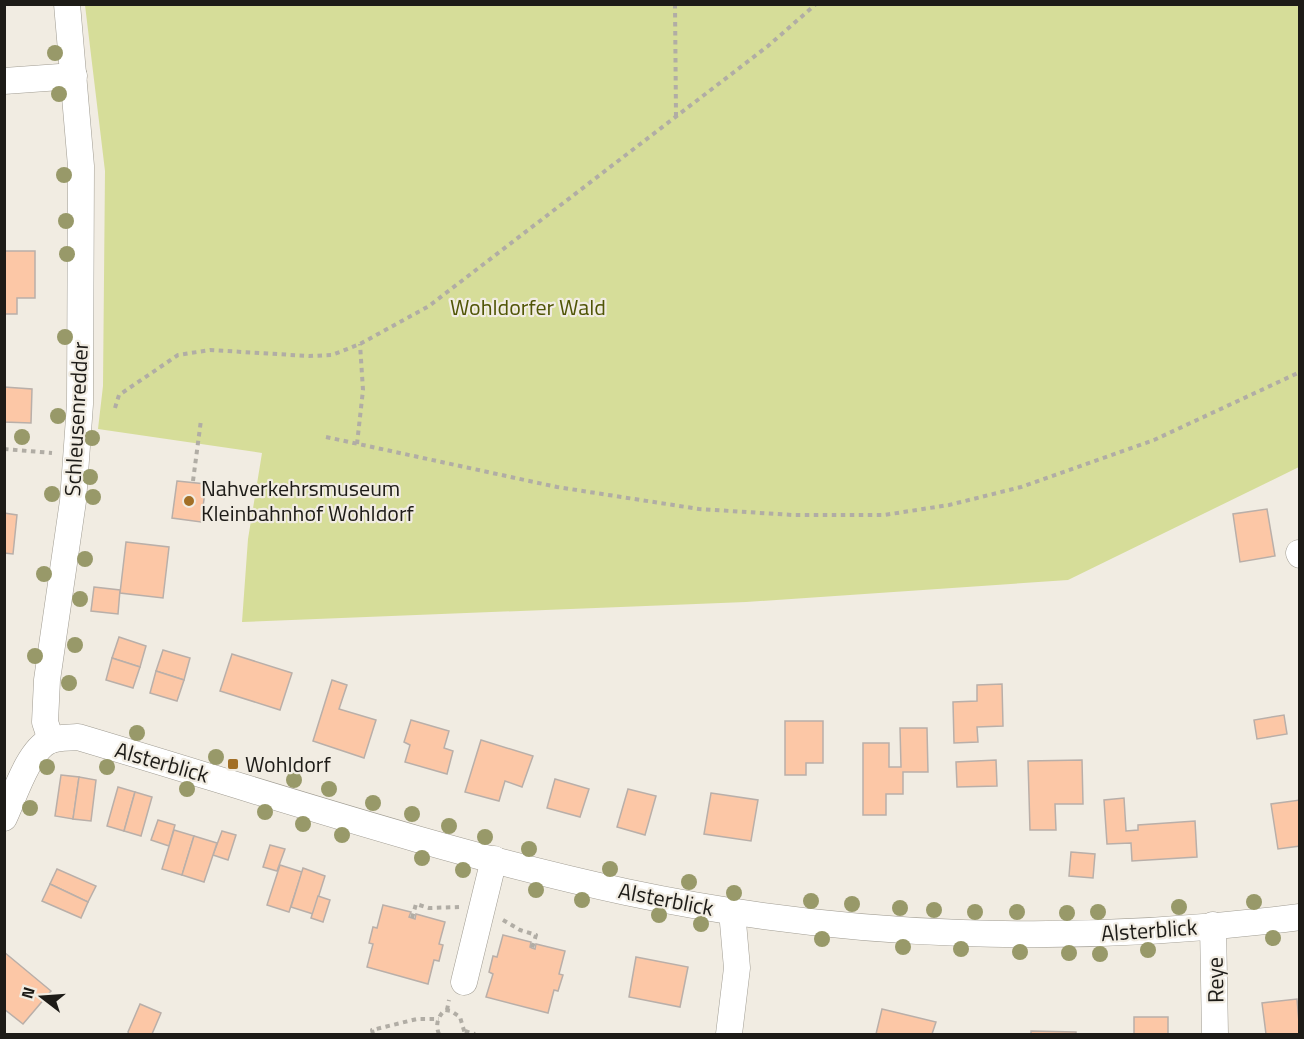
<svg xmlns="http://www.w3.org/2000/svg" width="1304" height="1039" font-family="'Titillium Web',sans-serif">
<rect width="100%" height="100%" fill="#f1ece2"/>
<path fill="#d6dd99" d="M85,5H1299V467L1068,580L746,602L242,622L248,539L262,453L98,429L103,386L105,171Z"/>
<g fill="#fcc7a6" stroke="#b9afa9" stroke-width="1.5">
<path d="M4,251H35V298H17V314H4Z"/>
<path d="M4,387L32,389L31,423L4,422Z"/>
<path d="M177,481L206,484L201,522L172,518Z"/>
<path d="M1267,509L1275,556L1240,562L1233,514Z"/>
<path d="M4,513L17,515L13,554L4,553Z"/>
<path d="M126,542L169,547L163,598L120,593Z"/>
<path d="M94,587L120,590L118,614L91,611Z"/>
<path d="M119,637L146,646L140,667L112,658Z"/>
<path d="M163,650L190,658L184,680L156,671Z"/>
<path d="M232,654L292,673L280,710L220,691Z"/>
<path d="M112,658L140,667L133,688L106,680Z"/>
<path d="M156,671L184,680L177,701L150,693Z"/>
<path d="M332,680L347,685L339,709L376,720L364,758L313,741Z"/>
<path d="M1002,684L1003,726L977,727L978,742L954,743L953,702L977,701V685Z"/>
<path d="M1284,715L1287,734L1257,739L1254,720Z"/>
<path d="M411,720L449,731L444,748L453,751L447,774L405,762L410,745L404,742Z"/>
<path d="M785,721H823V763H806V775H785Z"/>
<path d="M900,728H927L928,772H903V794H886V815H863V743H889V767H901Z"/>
<path d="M481,740L533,756L522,787L505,781L499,801L465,792Z"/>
<path d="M996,760L997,786L957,787L956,762Z"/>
<path d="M1082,760L1083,804H1055L1056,830H1030L1028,761Z"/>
<path d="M61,775L79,777L73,819L55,816Z"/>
<path d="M79,777L96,780L91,821L73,819Z"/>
<path d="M555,779L589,789L580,817L547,808Z"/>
<path d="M118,787L135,792L124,831L107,826Z"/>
<path d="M628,789L656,796L645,835L617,827Z"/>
<path d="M135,792L152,797L141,836L124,831Z"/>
<path d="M711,793L758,800L751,841L704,834Z"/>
<path d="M1124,798L1126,831L1138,830V825L1195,821L1197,857L1132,861L1131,843L1107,844L1104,800Z"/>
<path d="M1300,800V846L1278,849L1271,804Z"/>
<path d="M158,820L175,825L169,846L151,840Z"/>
<path d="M174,830L194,836L182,875L162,869Z"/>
<path d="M222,831L236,835L228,860L213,855Z"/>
<path d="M194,836L217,843L204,882L182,875Z"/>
<path d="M270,845L285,849L277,871L263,867Z"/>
<path d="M1071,852L1095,854L1093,878L1069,876Z"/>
<path d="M280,865L302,872L289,912L267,905Z"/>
<path d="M303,868L325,876L313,914L291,907Z"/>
<path d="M57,869L96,886L88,902L50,884Z"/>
<path d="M50,884L88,902L81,918L42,901Z"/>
<path d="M318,896L330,900L323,922L311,918Z"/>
<path d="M383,905L411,912L409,917L415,919L416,914L445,922L439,944L443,945L439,961L434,960L428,984L367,967L373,944L369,943L373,927L377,928Z"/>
<path d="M503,935L531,942L530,947L532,948L535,949L536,944L565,951L559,974L563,975L558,991L554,990L548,1013L486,997L493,974L489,972L493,956L497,957Z"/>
<path d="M4,952L51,991L23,1024L4,1009Z"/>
<path d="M636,957L688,967L680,1007L629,997Z"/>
<path d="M1297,999L1300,1034H1266L1262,1003Z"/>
<path d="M140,1004L161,1013L152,1034H129L128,1032Z"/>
<path d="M882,1009L936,1022L932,1034H876Z"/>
<rect x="1134" y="1017" width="34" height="17"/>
<path d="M1031,1031L1076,1032V1034H1031Z"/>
</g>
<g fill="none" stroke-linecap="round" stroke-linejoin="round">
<g stroke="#a19d93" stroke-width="27">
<g id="minor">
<path d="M4,81L74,76"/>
<path d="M1299,553L1300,555"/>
<path d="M51,740L45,722L47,680L73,501L80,404L81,166L67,4"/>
<path d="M4,818C14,797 28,751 49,741C58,737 69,738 78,737C260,791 441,852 626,892C847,939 1076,946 1300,917"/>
<path d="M1213,925L1215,1034"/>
<path d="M464,982L494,859"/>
<path d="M729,1034L737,968L732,911"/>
</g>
</g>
<g stroke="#b1ada5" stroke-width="4" stroke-dasharray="4.5 4.5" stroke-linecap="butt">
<path d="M675,4L676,116"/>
<path d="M115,408L119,395L178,355L210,350L309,356L332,355L360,344L429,306L768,46L816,4"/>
<path d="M326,437L557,487L699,509L793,515H884L949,505L1021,487L1154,440L1300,372"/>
<path d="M357,444L363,390L360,344"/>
<path d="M4,449L52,453"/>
<path d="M193,481L201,420"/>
<path d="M412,918L416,904L429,908L459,907"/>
<path d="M503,920L520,930L536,935L532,948"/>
<path d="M447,1010L449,1000"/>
<path d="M465,1031L475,1034"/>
<path d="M373,1034L372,1030L417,1019H439"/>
<path d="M439,1034C435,1025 438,1016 445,1010L451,1011L460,1017L465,1034"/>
</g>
<use href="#minor" stroke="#fff" stroke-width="26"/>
</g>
<g fill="#989969">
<circle cx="55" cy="53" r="8"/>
<circle cx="59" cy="94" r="8"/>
<circle cx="64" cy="175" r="8"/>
<circle cx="66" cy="221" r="8"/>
<circle cx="67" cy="254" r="8"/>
<circle cx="65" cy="337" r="8"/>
<circle cx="58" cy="416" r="8"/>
<circle cx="22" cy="437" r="8"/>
<circle cx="92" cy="438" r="8"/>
<circle cx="90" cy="477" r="8"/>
<circle cx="52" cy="494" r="8"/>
<circle cx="93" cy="497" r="8"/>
<circle cx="85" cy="559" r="8"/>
<circle cx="44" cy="574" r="8"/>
<circle cx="80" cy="599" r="8"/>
<circle cx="75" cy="645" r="8"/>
<circle cx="35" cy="656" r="8"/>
<circle cx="69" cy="683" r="8"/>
<circle cx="137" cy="733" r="8"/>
<circle cx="216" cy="757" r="8"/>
<circle cx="47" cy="767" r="8"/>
<circle cx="107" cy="767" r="8"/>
<circle cx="294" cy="780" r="8"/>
<circle cx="187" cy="789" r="8"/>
<circle cx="329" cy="789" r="8"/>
<circle cx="373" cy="803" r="8"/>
<circle cx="30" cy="808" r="8"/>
<circle cx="265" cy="812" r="8"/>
<circle cx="412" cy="814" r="8"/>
<circle cx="303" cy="824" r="8"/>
<circle cx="449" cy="826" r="8"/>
<circle cx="342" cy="835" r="8"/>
<circle cx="485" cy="837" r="8"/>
<circle cx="529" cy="849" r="8"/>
<circle cx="422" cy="858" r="8"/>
<circle cx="610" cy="869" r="8"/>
<circle cx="463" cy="870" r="8"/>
<circle cx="689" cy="882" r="8"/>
<circle cx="536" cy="890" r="8"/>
<circle cx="734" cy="893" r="8"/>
<circle cx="582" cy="900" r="8"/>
<circle cx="811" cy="901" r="8"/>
<circle cx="1254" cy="902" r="8"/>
<circle cx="852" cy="904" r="8"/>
<circle cx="1179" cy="907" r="8"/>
<circle cx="900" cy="908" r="8"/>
<circle cx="934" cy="910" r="8"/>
<circle cx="975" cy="912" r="8"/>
<circle cx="1017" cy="912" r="8"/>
<circle cx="1098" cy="912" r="8"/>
<circle cx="1067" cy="913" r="8"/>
<circle cx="659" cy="915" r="8"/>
<circle cx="701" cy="924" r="8"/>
<circle cx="1273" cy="938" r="8"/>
<circle cx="822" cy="939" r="8"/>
<circle cx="903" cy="947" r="8"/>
<circle cx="961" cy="949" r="8"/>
<circle cx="1148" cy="950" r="8"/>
<circle cx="1020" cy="952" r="8"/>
<circle cx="1069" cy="953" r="8"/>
<circle cx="1100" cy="954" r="8"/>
</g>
<g fill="#a26f26" stroke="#f1ece2" stroke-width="2">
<circle cx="189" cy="501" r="6"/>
<rect x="227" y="758" width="12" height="12" rx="3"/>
</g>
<g text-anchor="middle" stroke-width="4.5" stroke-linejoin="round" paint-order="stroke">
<g font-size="22" fill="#505506" stroke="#f1ece2">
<text x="528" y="315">Wohldorfer Wald</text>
</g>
<g font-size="22" fill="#1d1b17" stroke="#f1ece2">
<text transform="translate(76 419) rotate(-87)" y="8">Schleusenredder</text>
<text transform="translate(162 762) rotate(16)" y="8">Alsterblick</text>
<text transform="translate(666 899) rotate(11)" y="8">Alsterblick</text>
<text transform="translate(1149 930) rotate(-4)" y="8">Alsterblick</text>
<text transform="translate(1215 980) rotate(-91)" y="8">Reye</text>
</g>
<g font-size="22" fill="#1d1b17" stroke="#f1ece2" text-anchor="start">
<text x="201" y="496">Nahverkehrsmuseum<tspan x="201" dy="25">Kleinbahnhof Wohldorf</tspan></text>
<text x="245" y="772">Wohldorf</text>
</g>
</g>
<rect width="1304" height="1039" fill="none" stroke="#1d1b17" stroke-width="12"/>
<g transform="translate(42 997) rotate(287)" stroke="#f1ece2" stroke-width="4.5" paint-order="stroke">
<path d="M0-4.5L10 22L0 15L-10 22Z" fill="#1d1b17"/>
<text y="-9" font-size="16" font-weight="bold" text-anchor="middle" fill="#1d1b17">N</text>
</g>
</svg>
